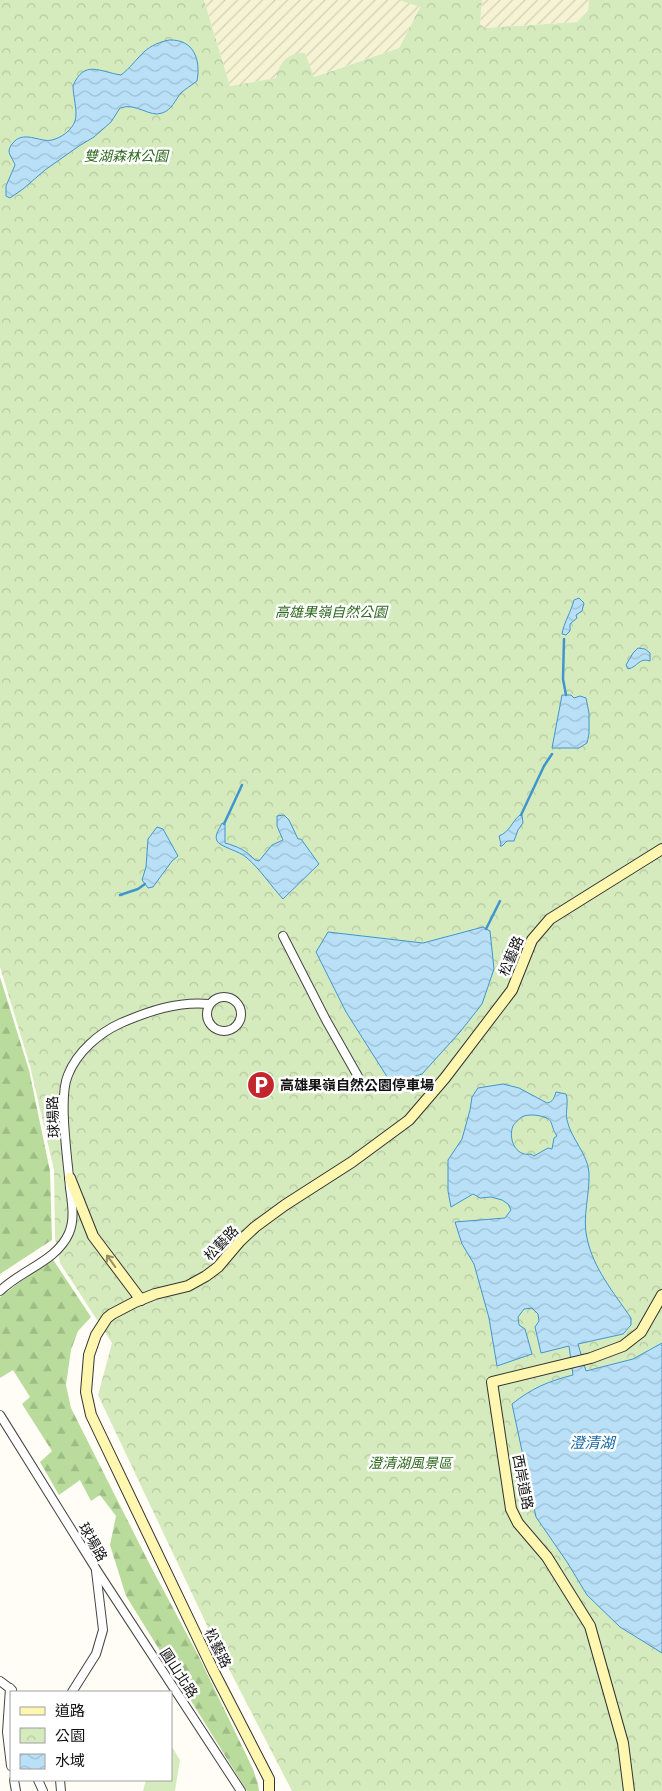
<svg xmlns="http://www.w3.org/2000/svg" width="662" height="1791" font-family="Georgia,'Noto Sans TC',serif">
<defs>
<pattern id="farmland-furrows" width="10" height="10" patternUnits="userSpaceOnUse" patternTransform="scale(1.25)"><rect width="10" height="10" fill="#f6f3d4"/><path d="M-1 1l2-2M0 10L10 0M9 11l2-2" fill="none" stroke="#d2cfb5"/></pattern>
<pattern id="forest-firs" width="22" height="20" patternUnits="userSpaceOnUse" patternTransform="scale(1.25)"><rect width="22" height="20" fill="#b9dc9c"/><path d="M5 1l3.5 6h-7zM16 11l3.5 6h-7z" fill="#9ebc85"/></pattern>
<pattern id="park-crowns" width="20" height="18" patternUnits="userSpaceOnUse" patternTransform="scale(1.25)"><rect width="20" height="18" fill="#d5ebbd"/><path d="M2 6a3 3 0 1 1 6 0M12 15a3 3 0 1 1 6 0" fill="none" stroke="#b6c8a1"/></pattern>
<pattern id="water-waves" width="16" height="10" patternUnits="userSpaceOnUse" patternTransform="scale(1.25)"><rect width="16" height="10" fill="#b9e0f7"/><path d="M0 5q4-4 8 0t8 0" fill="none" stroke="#9ebfd3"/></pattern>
</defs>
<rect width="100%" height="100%" fill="#fffdf5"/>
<g fill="url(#farmland-furrows)">
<path d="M204,0H399L420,6L399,48L313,77L305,53L276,78L230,86Z"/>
<path d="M482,0H589L588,9L577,22L485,28L480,24Z"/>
</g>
<path fill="#d5ebbd" d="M171,1745L180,1760L175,1791H143L146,1780H171Z"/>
<g fill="url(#forest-firs)">
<path d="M0,977L29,1070L50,1171L52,1240L0,1274Z"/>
<path d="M52,1258L91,1317L78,1331L71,1350L66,1385L71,1408L148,1561L199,1657L253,1769L258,1784L259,1791H247L126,1596L110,1545L116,1516L100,1495L91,1501L80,1480L59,1495L40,1462L52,1451L22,1404L30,1397L13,1370L0,1378V1297Z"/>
</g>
<path fill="url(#park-crowns)" d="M0,0H204L230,86L276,78C280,62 287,53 305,53L314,77L399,48L420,7L399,0H482L480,24L485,28L577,22L588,10L589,0H662V1791H292L213,1638L98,1395L112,1343L60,1263L55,1238L54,1170L30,1066L0,967Z"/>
<g fill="url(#water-waves)" stroke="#3f96cf" fill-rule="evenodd">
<path d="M169,40C194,39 201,60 197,81C192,85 185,89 181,93C175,100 172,110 162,113C150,118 136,102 120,108L111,122L94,137L79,146L45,170L23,189L10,198L6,196V186L15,165C14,161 9,155 9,151C9,149 11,145 12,144C23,129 40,143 52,140C61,138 72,130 75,121C78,112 73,96 73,86C84,59 100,72 121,75C140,60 141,46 169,40Z"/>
<path d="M579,598L584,603L582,611L576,615L577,618L570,624V631L566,635L562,634C564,622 571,612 574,600Z"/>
<path d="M638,648L645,649L650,653V661C639,657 638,667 628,669L626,665L633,653Z"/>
<path d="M562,695H571L574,698L580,696L586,698L589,713V734L587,743L579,748H552Z"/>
<path d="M284,815L289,820L298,839H301L319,864L283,899C271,886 260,869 247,858C240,851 220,847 217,841C214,835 220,828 222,823L225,824V843C237,846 247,851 255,860L259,861L272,845L283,840L277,826V816Z"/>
<path d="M520,815H522L523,823L518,830L514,841H507L502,846H500L501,844L499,836C510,832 512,821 520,815Z"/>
<path d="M157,827L163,829L178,856L172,861L153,887L148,888L142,880L146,867L148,839Z"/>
<path d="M483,927L490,931L494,969L482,1004L460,1032L422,1074L391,1083L346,1012L316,952L328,932L423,943Z"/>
<path d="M503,1084L519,1088L547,1103C553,1102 554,1098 556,1092L566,1094C569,1103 565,1111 567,1120C571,1139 588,1154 589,1173C590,1194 582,1217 587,1238C593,1268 614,1293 631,1318V1325L623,1334L578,1344L586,1371L633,1359L662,1343V1653L620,1627L587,1595L567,1562L536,1517L512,1404C532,1388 549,1381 573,1375L569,1346L541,1353L535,1327L539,1321L538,1314L532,1308L524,1309L518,1317L519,1325L525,1329L532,1354L497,1366L489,1318L474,1264L462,1244L455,1222L505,1218L511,1210L508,1204L502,1200L491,1197L480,1198L473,1194L451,1207L448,1191V1160L462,1139L470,1110L472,1097L478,1088ZM534,1115C557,1118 548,1123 557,1136L554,1138L552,1149L548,1148L534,1156L531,1154C515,1157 508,1138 513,1126C514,1124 520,1118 522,1117C525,1115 530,1115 534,1115Z"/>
</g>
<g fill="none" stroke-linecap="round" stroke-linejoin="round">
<g stroke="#3f96cf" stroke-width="2.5">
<path d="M564,639L563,679L566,695"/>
<path d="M521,815L544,766L552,754"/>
<path d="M224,824L242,785"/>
<path d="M120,895L138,889L145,884"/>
<path d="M486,929L500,901"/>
</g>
<g stroke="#444" stroke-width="10">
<g id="street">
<path d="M283,936L326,1020L364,1087"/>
<circle cx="224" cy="1014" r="17"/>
<path d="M0,1291C21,1270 57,1261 69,1233C75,1219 72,1203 70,1188C68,1161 58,1097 68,1075C77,1052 99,1033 121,1023C149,1011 178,1001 209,1004"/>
<path d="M0,1415L96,1569L241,1791"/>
<path d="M0,1681L12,1690"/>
<path d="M10,1688L7,1732L11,1766"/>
<path d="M72,1692L96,1654L103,1630L96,1571"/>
<path d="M14,1780L16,1791"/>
<path d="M38,1780L43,1791"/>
<path d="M60,1780L61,1791"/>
</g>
</g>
<g stroke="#333" stroke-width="12">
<g id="secondary">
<path d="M70,1178L93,1236L141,1300"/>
<path d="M269,1791V1779L214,1672L91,1415L86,1392L89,1355L96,1335L107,1318L112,1314L135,1302L155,1294L188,1286L206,1276L218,1267L240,1241L255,1227L285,1205L352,1162L409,1120L445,1078L512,990L532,940L550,919L662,849"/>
<path d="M629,1791L623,1743L590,1626L547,1557L518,1523L511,1509L492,1382L591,1358L623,1346L641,1332L662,1295"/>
</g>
</g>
<use href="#street" stroke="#fff" stroke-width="8"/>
<use href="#secondary" stroke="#fff6b0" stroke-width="10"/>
</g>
<defs><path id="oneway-shaft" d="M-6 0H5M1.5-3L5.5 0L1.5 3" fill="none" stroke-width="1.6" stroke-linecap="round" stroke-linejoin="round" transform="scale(1.25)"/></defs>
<use stroke="#948f68" href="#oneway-shaft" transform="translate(111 1261) rotate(-126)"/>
<defs>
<g id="parking-disc" transform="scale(1.4375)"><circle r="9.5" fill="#c4262e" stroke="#fff"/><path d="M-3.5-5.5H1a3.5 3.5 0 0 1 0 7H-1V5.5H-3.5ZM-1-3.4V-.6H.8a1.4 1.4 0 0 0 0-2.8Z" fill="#fff"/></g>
</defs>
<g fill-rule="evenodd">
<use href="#parking-disc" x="261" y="1085"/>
</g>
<g text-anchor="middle" stroke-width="5" stroke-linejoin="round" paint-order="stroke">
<g font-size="14" font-style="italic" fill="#2f6b1f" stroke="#fff">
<text x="126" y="161">雙湖森林公園</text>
<text x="331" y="617">高雄果嶺自然公園</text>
<text x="410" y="1468">澄清湖風景區</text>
</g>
<g font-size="14" fill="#111" stroke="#fff">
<text transform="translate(511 956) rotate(-67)" y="5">松藝路</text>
<text transform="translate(53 1117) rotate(-92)" y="5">球場路</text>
<text transform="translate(221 1243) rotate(-46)" y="5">松藝路</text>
<text transform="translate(523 1482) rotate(79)" y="5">西岸道路</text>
<text transform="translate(93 1542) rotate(60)" y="5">球場路</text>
<text transform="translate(218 1648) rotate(64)" y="5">松藝路</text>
<text transform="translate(179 1673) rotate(57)" y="5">圓山北路</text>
</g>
<g font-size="14" font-weight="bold" fill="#111" stroke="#fff" text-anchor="start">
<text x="280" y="1090">高雄果嶺自然公園停車場</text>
</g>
<g font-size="15" font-style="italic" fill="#1768a6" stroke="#fff">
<text x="592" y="1448">澄清湖</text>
</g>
</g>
<rect x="10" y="1691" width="162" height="90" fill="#ffffff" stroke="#a0a0a0"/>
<rect x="20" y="1707" width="25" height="8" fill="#fff6b0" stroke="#a0a0a0"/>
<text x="55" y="1716" font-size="15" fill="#111111">道路</text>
<rect x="20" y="1728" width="25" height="15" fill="url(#park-crowns)" stroke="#a0a0a0"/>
<text x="55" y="1741" font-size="15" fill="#111111">公園</text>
<rect x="20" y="1754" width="25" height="15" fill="url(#water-waves)" stroke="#a0a0a0"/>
<text x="55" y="1766" font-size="15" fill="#111111">水域</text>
</svg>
